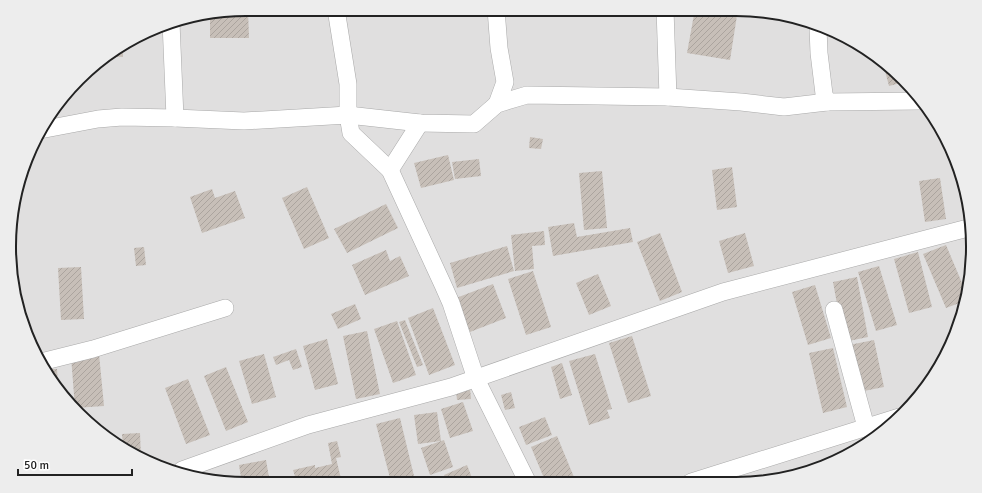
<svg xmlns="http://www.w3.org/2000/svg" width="982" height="493" font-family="Signika,sans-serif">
<defs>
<pattern id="building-hatch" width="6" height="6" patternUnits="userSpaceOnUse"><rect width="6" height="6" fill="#c7bfb8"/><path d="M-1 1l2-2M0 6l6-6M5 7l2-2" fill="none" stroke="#aba49e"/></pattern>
</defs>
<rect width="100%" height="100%" fill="#f2efe9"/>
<path fill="#e0dfdf" d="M247,9H751L840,33L914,90L960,170L973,262L949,351L914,403L880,435L827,466L767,482L231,484L142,460L79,415L34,352L11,278L14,200L41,128L102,58L170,22Z"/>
<g fill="url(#building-hatch)">
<path d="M695,9H738L730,60L687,53Z"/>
<path d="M239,10H248L249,38H210V15Z"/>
<path d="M123,47V57L105,56L118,49Z"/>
<path d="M884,67L887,69L904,82L889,86Z"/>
<path d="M530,137L543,139L541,149L529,148Z"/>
<path d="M448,155L454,180L421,188L414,163Z"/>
<path d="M479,159L481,176L455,179L452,162Z"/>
<path d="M732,167L737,207L717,210L712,170Z"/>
<path d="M602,171L607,228L584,230L579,173Z"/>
<path d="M940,178L946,219L925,222L919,181Z"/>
<path d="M307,187L329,238L304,249L282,198Z"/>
<path d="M212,189L215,198L235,191L245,218L202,233L190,197Z"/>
<path d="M386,204L398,228L347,253L334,229Z"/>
<path d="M574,223L577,237L630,228L633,242L553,256L548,227Z"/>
<path d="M544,231L545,245L532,246L534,269L515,271L511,235Z"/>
<path d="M660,233L682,292L660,301L637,242Z"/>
<path d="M745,233L754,266L728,273L719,241Z"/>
<path d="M946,245L965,290L962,302L946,308L923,254Z"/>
<path d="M507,246L514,271L457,288L450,263Z"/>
<path d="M144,247L146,265L136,266L134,248Z"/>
<path d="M386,250L390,261L400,256L409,276L365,295L352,265Z"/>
<path d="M918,252L932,307L909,313L894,259Z"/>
<path d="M879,266L897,325L876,331L858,272Z"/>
<path d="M81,267L84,319L61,320L58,268Z"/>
<path d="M533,271L551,327L526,335L508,279Z"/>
<path d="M598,274L611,306L589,315L576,283Z"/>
<path d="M857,277L868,337L844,342L833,282Z"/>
<path d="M493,284L506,318L470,332L456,298Z"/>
<path d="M815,285L831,338L808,345L792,292Z"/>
<path d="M355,304L361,319L338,329L331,314Z"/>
<path d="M433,308L455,365L429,375L408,318Z"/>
<path d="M405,320L423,365L417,367L399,322Z"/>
<path d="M397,321L416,375L393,383L374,329Z"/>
<path d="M367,331L380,394L356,399L343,336Z"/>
<path d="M632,336L651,396L628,403L609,343Z"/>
<path d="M327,339L338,384L315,390L303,346Z"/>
<path d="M874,340L884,387L859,392L849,345Z"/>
<path d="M833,348L847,407L823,413L809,353Z"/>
<path d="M296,349L302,367L293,370L289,360L276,365L273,357Z"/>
<path d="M99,354L104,406L75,408L71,356Z"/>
<path d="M264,354L276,397L252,404L239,361Z"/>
<path d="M595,354L612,409L607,410L610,418L589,425L569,361Z"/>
<path d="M562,363L572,395L560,399L551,367Z"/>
<path d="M226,367L248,422L226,431L204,376Z"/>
<path d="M46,369H57L58,386L57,384Z"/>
<path d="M188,379L210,435L186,444L165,388Z"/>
<path d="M470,388L471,399L457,400L456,390Z"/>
<path d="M511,392L515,408L505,410L501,395Z"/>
<path d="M463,402L473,431L450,438L441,409Z"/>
<path d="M437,412L441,441L418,444L414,415Z"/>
<path d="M545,417L552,435L526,445L519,427Z"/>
<path d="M400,418L414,476L391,482L376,424Z"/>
<path d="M140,433L141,459L123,446L122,434Z"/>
<path d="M557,436L576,482L546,483L531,447Z"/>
<path d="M444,440L453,467L430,475L421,448Z"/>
<path d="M337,441L341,457L336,458L342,483H297L293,470L315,465V468L332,464L328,443Z"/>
<path d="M266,460L270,483H242L239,465Z"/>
<path d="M467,465L474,483H447L444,475Z"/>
</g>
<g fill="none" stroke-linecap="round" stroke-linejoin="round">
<g stroke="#a9a9a9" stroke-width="18">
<g id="minor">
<path d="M336,9L348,84V115L351,133L390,170L443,285L451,303L476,379L528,483"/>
<path d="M496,9L499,48L505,82L497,104"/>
<path d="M665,9L668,97"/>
<path d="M171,22L175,118"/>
<path d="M818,28L819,53L824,94L827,102"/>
<path d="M40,130L98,119L122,117L175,118L244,121L348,115L420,123L474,124L497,104L527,95L668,97L741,102L784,107L827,102L920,101"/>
<path d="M390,170L420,123"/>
<path d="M834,310L866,427"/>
<path d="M41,362L93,349L225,308"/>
<path d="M182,470L308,425L451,387L723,292L968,228"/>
<path d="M691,482L899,417"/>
</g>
</g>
<use href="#minor" stroke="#fff" stroke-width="17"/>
</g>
<path d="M0 0H982V493H0ZM246 16H736A230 230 0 0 1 966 246V247A230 230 0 0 1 736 477H246A230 230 0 0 1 16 247V246A230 230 0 0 1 246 16Z" fill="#ededed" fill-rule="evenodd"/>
<path fill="none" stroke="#222" stroke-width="2" d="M246 16H736A230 230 0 0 1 966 246V247A230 230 0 0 1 736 477H246A230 230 0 0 1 16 247V246A230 230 0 0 1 246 16Z"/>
<path d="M18 469v6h114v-6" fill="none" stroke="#222222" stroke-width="2"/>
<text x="24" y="469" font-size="12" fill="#222222" stroke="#ffffff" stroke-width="3" paint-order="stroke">50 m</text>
</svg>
